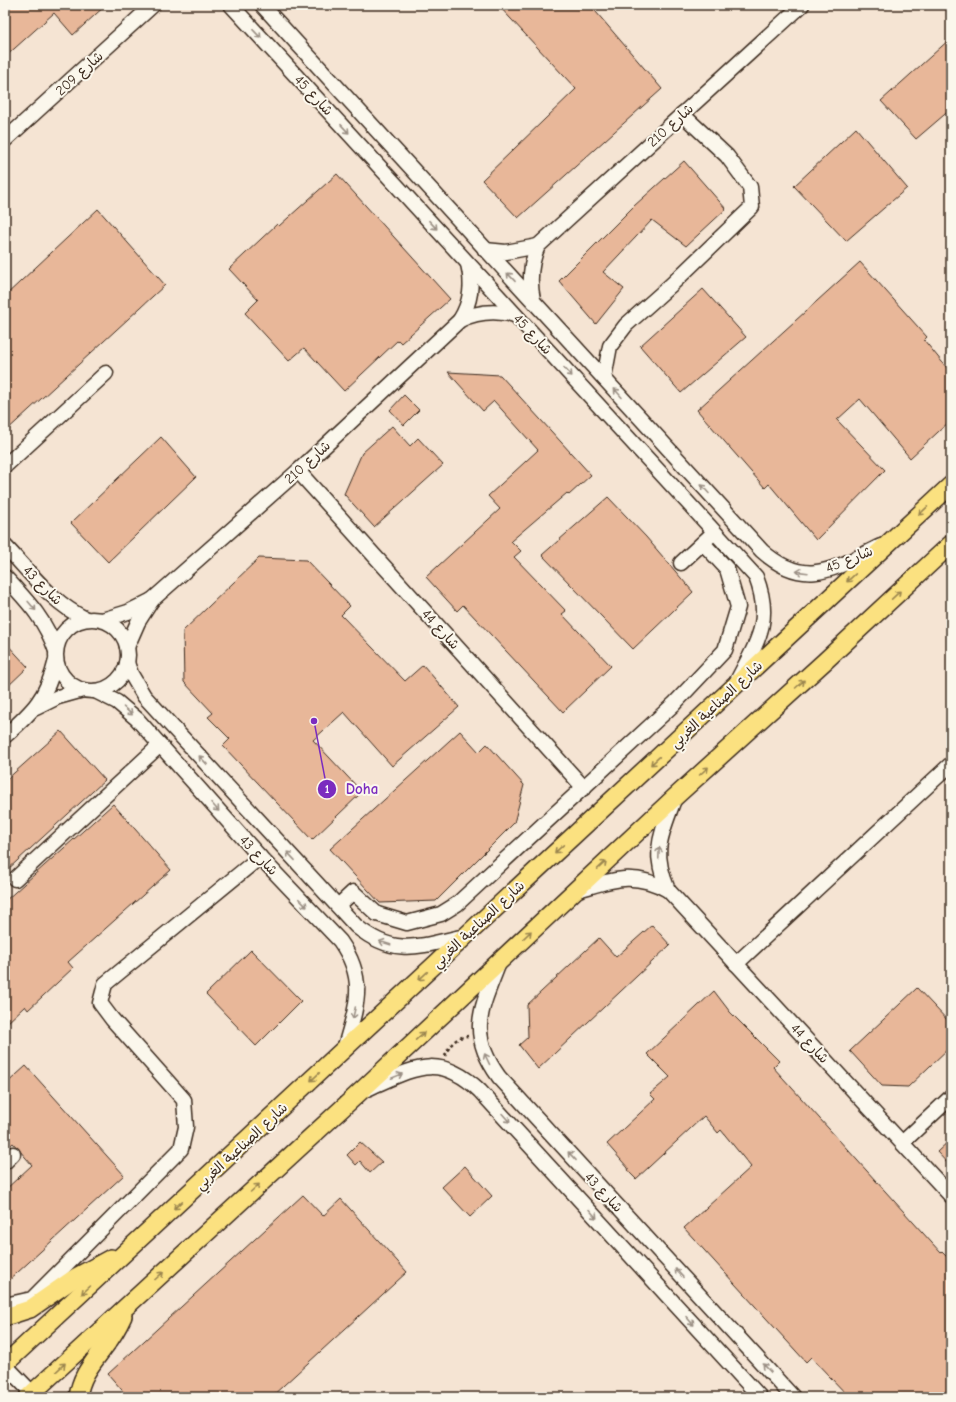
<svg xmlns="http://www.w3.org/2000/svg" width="956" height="1402" font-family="'Comic Neue','Playpen Sans Arabic',sans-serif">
<rect width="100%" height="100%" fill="#f5e4d3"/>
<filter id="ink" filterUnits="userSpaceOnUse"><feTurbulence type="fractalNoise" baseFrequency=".025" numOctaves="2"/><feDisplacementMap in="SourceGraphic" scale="8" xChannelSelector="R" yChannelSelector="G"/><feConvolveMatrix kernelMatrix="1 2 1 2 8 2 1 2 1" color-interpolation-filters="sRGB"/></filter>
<g filter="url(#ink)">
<g fill="#e8b799" stroke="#3b2a1e">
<path d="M5,5H106L73,35L54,13L5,57Z"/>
<path d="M498,5H590L662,89L518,218L482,180L576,89Z"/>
<path d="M951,38V109L916,139L881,101Z"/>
<path d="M856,128L907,188L846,241L794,186Z"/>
<path d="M684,161L726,209L686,246L652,220L603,272L624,289L596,324L559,281L634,206Z"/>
<path d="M337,174L450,299L401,343L398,340L344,391L304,348L289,361L245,313L258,300L229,269L277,224L279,226Z"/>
<path d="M98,209L165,285L5,432V296Z"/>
<path d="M860,262L927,337L924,340L951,373V420L910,458L860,399L837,420L885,470L816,540L769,484L765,488L697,410Z"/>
<path d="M703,289L746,337L681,393L640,346Z"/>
<path d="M448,372L500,375L591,475L569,495L567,493L511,541L521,551L514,557L566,611L562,614L611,666L563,712L463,605L457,611L426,577L500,509L488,496L538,450L494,401L483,411Z"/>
<path d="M404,395L419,410L404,425L390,410Z"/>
<path d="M392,426L410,446L418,438L443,465L374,527L344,494L362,453Z"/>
<path d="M161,437L196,477L108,562L71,523Z"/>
<path d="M608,497L646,537L693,592L633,649L542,555Z"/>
<path d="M259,558L306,560L350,606L341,615L405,681L423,665L459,707L392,766L344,712L313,740L362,792L312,840L223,746L230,739L208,717L213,713L184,682L183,631Z"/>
<path d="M5,642L28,667L5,689Z"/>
<path d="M61,731L105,780L5,872V781Z"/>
<path d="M460,731L479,752L487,744L524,785L514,823L436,901L380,903L330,849Z"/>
<path d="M113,804L171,870L68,962L73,968L28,1010L25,1006L5,1025V901Z"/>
<path d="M652,925L670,945L538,1069L519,1045L528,1037L527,1005L599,938L616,957Z"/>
<path d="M251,950L301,1001L256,1046L206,994Z"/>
<path d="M917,988L951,1024V1046L908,1087L882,1086L850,1051Z"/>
<path d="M714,991L730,1012L779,1061L773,1067L941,1253L942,1252L951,1261V1397H849L811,1357L806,1362L684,1228L751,1167L721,1130L718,1133L704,1116L636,1179L629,1172L628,1168L607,1144L655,1099L650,1094L670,1077L647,1054Z"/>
<path d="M26,1066L124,1175L5,1284V1190L32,1165L13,1143L5,1150V1085Z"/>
<path d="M951,1139V1167L937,1152Z"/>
<path d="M360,1142L382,1162L370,1173L360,1161L356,1165L347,1155Z"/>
<path d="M465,1166L492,1196L470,1217L442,1187Z"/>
<path d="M303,1195L323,1216L341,1199L407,1272L271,1397H128L108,1374Z"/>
</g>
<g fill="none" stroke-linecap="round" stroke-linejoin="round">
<g stroke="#3b2a1e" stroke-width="17">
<g id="minor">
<path d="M231,5L756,577C773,621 757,642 737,681"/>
<path d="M262,5L762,551C806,590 835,568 881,546"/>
<path d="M5,140L153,5"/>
<path d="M485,250L506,252L538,246"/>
<path d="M533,300C529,281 530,264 538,246L802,5"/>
<path d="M460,320C471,302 473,285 468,264"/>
<path d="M604,378L610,346L626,325L671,285L752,207L750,187L727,156L682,114"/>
<path d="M5,466L106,373"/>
<path d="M298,471L584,788"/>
<path d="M5,546C30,572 53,604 86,619"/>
<path d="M681,563L710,536"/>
<path d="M5,577C28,602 45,619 56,651"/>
<circle cx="92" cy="655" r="36"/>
<path d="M102,620L128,612L152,600"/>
<path d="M127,647L138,622L152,600L298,471L460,320C478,311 495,310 515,315"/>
<path d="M127,663L131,674L144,696L356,926C395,958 420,946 465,936"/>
<path d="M95,691L117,702L137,719L260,857L340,941C368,981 356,1007 344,1050"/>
<path d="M36,708L58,697L83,690"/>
<path d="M5,736C33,711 47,698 56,660"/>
<path d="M15,879L160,745"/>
<path d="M668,890C651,850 661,836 675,797"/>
<path d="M574,891C611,881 631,870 668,890L951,1196"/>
<path d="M338,906L353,892L377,914L407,923L441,914L457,904L674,704L725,650L738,607L727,569L703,543"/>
<path d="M499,963C481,1009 467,1033 499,1077L793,1397"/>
<path d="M736,964L951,764"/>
<path d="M367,1089C413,1069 438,1051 480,1091L760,1397"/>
<path d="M902,1143L951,1097"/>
<path d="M5,1162L13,1154"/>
<path d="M5,1305L32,1299L181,1149L186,1127L184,1100L112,1019L100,1003L105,984L260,857"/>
<path d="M5,1365L36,1397"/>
</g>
</g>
<g stroke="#3b2a1e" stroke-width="20">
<g id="major">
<path d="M5,1317L30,1309L76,1277L111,1258"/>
<path d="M5,1364L951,485"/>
<path d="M28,1397L361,1091L675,797L824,662L951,544"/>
<path d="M78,1397C81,1375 93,1363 105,1346C112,1337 118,1327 123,1316"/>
</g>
</g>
<path stroke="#3b2a1e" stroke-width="2.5" stroke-dasharray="3 3" stroke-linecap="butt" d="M445,1056C450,1044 456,1037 468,1036"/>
<use href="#minor" stroke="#fbf7ec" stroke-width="14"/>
<use href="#major" stroke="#fbe180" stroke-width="17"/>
</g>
<defs><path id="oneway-shaft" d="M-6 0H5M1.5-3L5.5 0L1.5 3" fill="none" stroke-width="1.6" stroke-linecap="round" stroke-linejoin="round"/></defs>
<g stroke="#9b9085">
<use href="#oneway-shaft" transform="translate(257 34) rotate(47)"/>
<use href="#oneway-shaft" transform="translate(345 129) rotate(47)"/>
<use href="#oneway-shaft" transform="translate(433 225) rotate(47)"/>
<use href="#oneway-shaft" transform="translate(511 277) rotate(-133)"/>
<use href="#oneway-shaft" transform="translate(568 372) rotate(47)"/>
<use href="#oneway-shaft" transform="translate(618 393) rotate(-132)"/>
<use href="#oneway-shaft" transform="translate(705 489) rotate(-132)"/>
<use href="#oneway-shaft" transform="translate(802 572) rotate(-173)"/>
<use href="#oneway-shaft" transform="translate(32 606) rotate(50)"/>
<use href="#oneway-shaft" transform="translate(128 711) rotate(41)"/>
<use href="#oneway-shaft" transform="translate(203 760) rotate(-133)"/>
<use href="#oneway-shaft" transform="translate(215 807) rotate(48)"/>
<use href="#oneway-shaft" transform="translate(659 853) rotate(-88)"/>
<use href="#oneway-shaft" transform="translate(291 856) rotate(-133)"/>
<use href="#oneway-shaft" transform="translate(303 903) rotate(46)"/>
<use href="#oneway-shaft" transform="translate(385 943) rotate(-162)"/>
<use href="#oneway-shaft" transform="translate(354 1013) rotate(103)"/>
<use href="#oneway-shaft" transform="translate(487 1059) rotate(-115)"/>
<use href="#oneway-shaft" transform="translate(397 1076) rotate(-22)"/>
<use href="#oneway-shaft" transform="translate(506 1118) rotate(48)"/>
<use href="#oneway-shaft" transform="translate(572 1156) rotate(-133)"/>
<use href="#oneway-shaft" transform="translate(593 1214) rotate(48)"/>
<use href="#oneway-shaft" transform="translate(679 1273) rotate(-133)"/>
<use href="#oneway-shaft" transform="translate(690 1321) rotate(48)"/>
<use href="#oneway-shaft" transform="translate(767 1368) rotate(-133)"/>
</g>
<g stroke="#9b864f">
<use href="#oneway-shaft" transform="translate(923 511) rotate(137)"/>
<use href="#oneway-shaft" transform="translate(851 578) rotate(137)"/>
<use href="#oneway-shaft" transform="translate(896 595) rotate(-43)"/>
<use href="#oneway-shaft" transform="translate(800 684) rotate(-42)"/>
<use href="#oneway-shaft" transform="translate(655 761) rotate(137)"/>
<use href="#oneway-shaft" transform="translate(704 771) rotate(-42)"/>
<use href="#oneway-shaft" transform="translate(559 849) rotate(137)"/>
<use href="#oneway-shaft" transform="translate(602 865) rotate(-43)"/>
<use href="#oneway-shaft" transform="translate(527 935) rotate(-44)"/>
<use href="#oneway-shaft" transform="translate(423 976) rotate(137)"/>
<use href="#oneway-shaft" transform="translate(420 1036) rotate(-43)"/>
<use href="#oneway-shaft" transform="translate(315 1077) rotate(137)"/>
<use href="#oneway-shaft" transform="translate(255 1188) rotate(-42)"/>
<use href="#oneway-shaft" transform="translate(178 1205) rotate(137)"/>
<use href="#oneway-shaft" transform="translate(159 1276) rotate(-42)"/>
<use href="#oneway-shaft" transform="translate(86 1290) rotate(138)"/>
<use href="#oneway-shaft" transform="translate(61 1367) rotate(-43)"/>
</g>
</g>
<g text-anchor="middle" stroke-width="4" stroke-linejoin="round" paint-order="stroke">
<g font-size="14" fill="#3b2a1e" stroke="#fbf7ec">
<text transform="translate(79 73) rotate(-42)" y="5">شارع 209</text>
<text transform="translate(314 95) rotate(47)" y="5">شارع 45</text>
<text transform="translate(670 125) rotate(-42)" y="5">شارع 210</text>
<text transform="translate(533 334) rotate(47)" y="5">شارع 45</text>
<text transform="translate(307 462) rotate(-42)" y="5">شارع 210</text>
<text transform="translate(849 559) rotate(-22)" y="5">شارع 45</text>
<text transform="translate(43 585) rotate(45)" y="5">شارع 43</text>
<text transform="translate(441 629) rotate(48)" y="5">شارع 44</text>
<text transform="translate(716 704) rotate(-43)" y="5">شارع الصناعية الغربي</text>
<text transform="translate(259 855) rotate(47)" y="5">شارع 43</text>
<text transform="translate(478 924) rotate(-43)" y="5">شارع الصناعية الغربي</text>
<text transform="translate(810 1043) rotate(47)" y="5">شارع 44</text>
<text transform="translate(241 1146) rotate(-43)" y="5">شارع الصناعية الغربي</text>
<text transform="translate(604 1192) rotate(47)" y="5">شارع 43</text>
</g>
</g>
<path fill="none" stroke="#7b2cbf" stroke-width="1.5" d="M314 721L327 789"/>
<g fill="#7b2cbf" stroke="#fbf7ec" stroke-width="1.5">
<circle cx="314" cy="721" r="4"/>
<circle cx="327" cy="789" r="10"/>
</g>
<g font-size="12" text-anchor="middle" font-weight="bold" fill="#fff">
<text x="327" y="793">1</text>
</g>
<g font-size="15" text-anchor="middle" font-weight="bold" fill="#7b2cbf" stroke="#fbf7ec" stroke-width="4" stroke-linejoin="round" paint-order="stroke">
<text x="362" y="794">Doha</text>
</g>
<rect width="956" height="1402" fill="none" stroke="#fbf7ec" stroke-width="20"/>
<rect x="10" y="10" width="936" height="1382" fill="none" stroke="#3b2a1e" stroke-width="1.5" filter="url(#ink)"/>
</svg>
